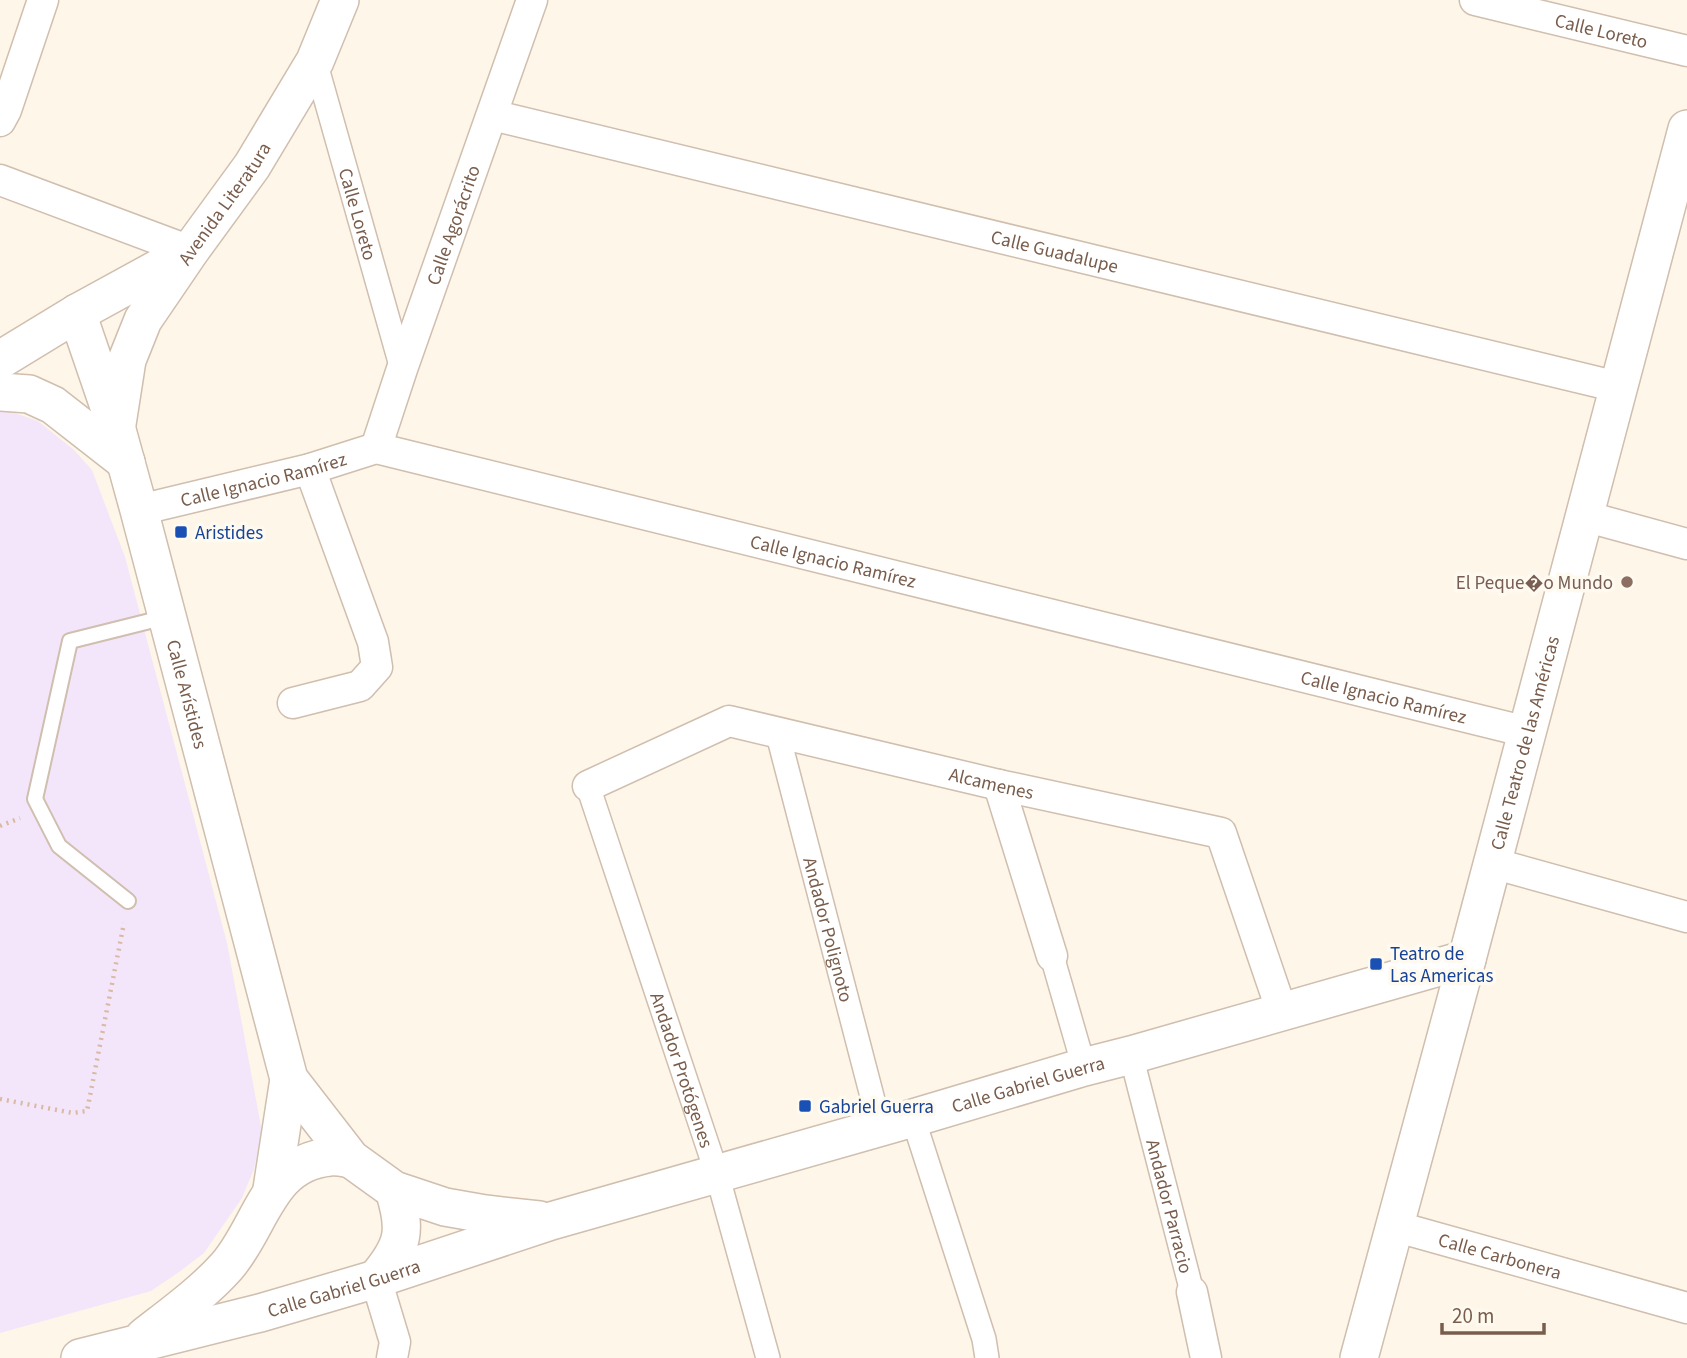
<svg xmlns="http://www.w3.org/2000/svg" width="1687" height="1358" font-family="'Source Sans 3',sans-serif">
<rect width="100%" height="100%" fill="#fdf6e9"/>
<path fill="#f3e6fa" d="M0,408L38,421L74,450L92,470L125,557L227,943L262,1132L254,1169L242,1198L204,1253L179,1272L151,1291L0,1333Z"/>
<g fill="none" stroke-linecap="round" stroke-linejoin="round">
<g stroke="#d0beae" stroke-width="18">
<path id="service" d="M128,901L59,846L35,799L70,641L166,617"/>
</g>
<g stroke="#d0beae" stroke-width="26">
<g id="pedestrian">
<path id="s1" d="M315,61L402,369"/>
<path id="s2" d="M777,731L880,1127"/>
<path id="s3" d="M588,786L717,1174L768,1358"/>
<path d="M1052,956L1084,1067"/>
<path id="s4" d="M1131,1055L1192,1292"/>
<path d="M913,1118L984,1339L987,1358"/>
</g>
</g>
<g stroke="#d0beae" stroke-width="33">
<g id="minor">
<path id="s5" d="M1475,0L1687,51"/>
<path id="s6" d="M492,115L1618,387"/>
<path d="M0,121L6,110L43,0"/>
<path d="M0,180L190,251"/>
<path id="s7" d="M376,448L402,369L532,0"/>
<path id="s8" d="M139,510L310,469L376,448L1527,732"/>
<path d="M1584,516L1687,544"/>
<path d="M293,703L360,686L377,667L373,642L310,469"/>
<path d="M999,785L1052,956"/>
<path id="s9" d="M588,786L729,721L999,785L1221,833L1282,1012"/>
<path d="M1492,863L1687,917"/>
<path id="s10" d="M1394,1226L1687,1308"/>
<path d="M376,1279L395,1342L392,1358"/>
<path d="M1192,1292L1206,1358"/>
</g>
</g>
<g stroke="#d0beae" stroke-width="40">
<g id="tertiary">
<path id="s11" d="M77,313L117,430L139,510L289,1079L272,1189"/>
<path d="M0,360L77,313L183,255"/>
<path d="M0,392L29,394L53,405L126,462"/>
<path id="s12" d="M117,424L127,360L143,320L190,251L252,166L315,61L340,0"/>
<path d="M289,1079L351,1159L394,1190L445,1207L485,1214L539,1220"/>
<path d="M376,1279C404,1246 407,1231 394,1190"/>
<path d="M144,1337C172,1315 203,1293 227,1266C261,1227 268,1162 330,1157C337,1156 345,1158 351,1159"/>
<path id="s13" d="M80,1358L260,1313L376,1279L551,1221L913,1118L1084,1067L1131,1055L1467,959"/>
<path id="s14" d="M1359,1358L1467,959L1687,129"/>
</g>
</g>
<g stroke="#d9b9a3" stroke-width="4.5" stroke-dasharray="2 5" stroke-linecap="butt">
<path d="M0,826L20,818"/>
<path d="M0,1099L73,1113L87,1111L124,923"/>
</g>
<use href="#service" stroke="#fff" stroke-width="14"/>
<use href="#pedestrian" stroke="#fff" stroke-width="23"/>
<use href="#minor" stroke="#fff" stroke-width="30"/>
<use href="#tertiary" stroke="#fff" stroke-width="37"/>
</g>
<g fill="#1a4fb4" stroke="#fffaf0" stroke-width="2.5">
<rect x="174" y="525" width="14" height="14" rx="3.5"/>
<rect x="1369" y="957" width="14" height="14" rx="3.5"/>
<rect x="798" y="1099" width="14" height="14" rx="3.5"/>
</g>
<circle fill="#8d6e63" stroke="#fffaf0" stroke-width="2.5" cx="1627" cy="582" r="7"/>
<g text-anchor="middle" stroke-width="7" stroke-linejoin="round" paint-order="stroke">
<g font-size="19" fill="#795d4c" stroke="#fffaf0">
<text dy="7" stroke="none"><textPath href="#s5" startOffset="130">Calle Loreto</textPath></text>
<text dy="7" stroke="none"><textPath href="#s12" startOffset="250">Avenida Literatura</textPath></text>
<text dy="7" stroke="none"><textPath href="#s1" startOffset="159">Calle Loreto</textPath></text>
<text dy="7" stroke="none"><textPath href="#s7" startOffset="236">Calle Agorácrito</textPath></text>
<text dy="7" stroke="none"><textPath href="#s6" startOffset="579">Calle Guadalupe</textPath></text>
<text dy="7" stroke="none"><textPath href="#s8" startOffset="128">Calle Ignacio Ramírez</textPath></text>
<text dy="7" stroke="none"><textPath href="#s8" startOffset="716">Calle Ignacio Ramírez</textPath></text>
<text dy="7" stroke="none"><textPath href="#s11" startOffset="397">Calle Arístides</textPath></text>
<text dy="7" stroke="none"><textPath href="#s8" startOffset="1283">Calle Ignacio Ramírez</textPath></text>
<text dy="7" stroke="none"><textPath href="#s14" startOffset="637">Calle Teatro de las Américas</textPath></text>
<text dy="7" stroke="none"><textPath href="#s9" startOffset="425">Alcamenes</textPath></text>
<text dy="7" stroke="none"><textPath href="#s2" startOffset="205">Andador Polignoto</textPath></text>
<text dy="7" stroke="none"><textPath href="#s3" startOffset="299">Andador Protógenes</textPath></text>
<text dy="7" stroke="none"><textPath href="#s13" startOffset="987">Calle Gabriel Guerra</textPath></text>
<text dy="7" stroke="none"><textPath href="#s4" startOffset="156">Andador Parracio</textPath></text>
<text dy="7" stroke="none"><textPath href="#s10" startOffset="110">Calle Carbonera</textPath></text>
<text dy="7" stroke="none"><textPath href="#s13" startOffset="273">Calle Gabriel Guerra</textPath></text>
</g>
<g font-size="19" fill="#164399" stroke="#fffaf0" text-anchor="start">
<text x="195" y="539">Aristides</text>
<text x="1390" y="960">Teatro de<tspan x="1390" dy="22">Las Americas</tspan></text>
<text x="819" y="1113">Gabriel Guerra</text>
</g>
<g font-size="19" fill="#785e54" stroke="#fffaf0" text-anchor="end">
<text x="1613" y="589">El Peque�o Mundo</text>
</g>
</g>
<path d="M1442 1323v10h102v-10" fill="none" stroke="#795d4c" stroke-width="3.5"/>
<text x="1452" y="1323" font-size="21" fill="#795d4c" stroke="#fffaf0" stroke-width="5" paint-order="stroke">20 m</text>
</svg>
